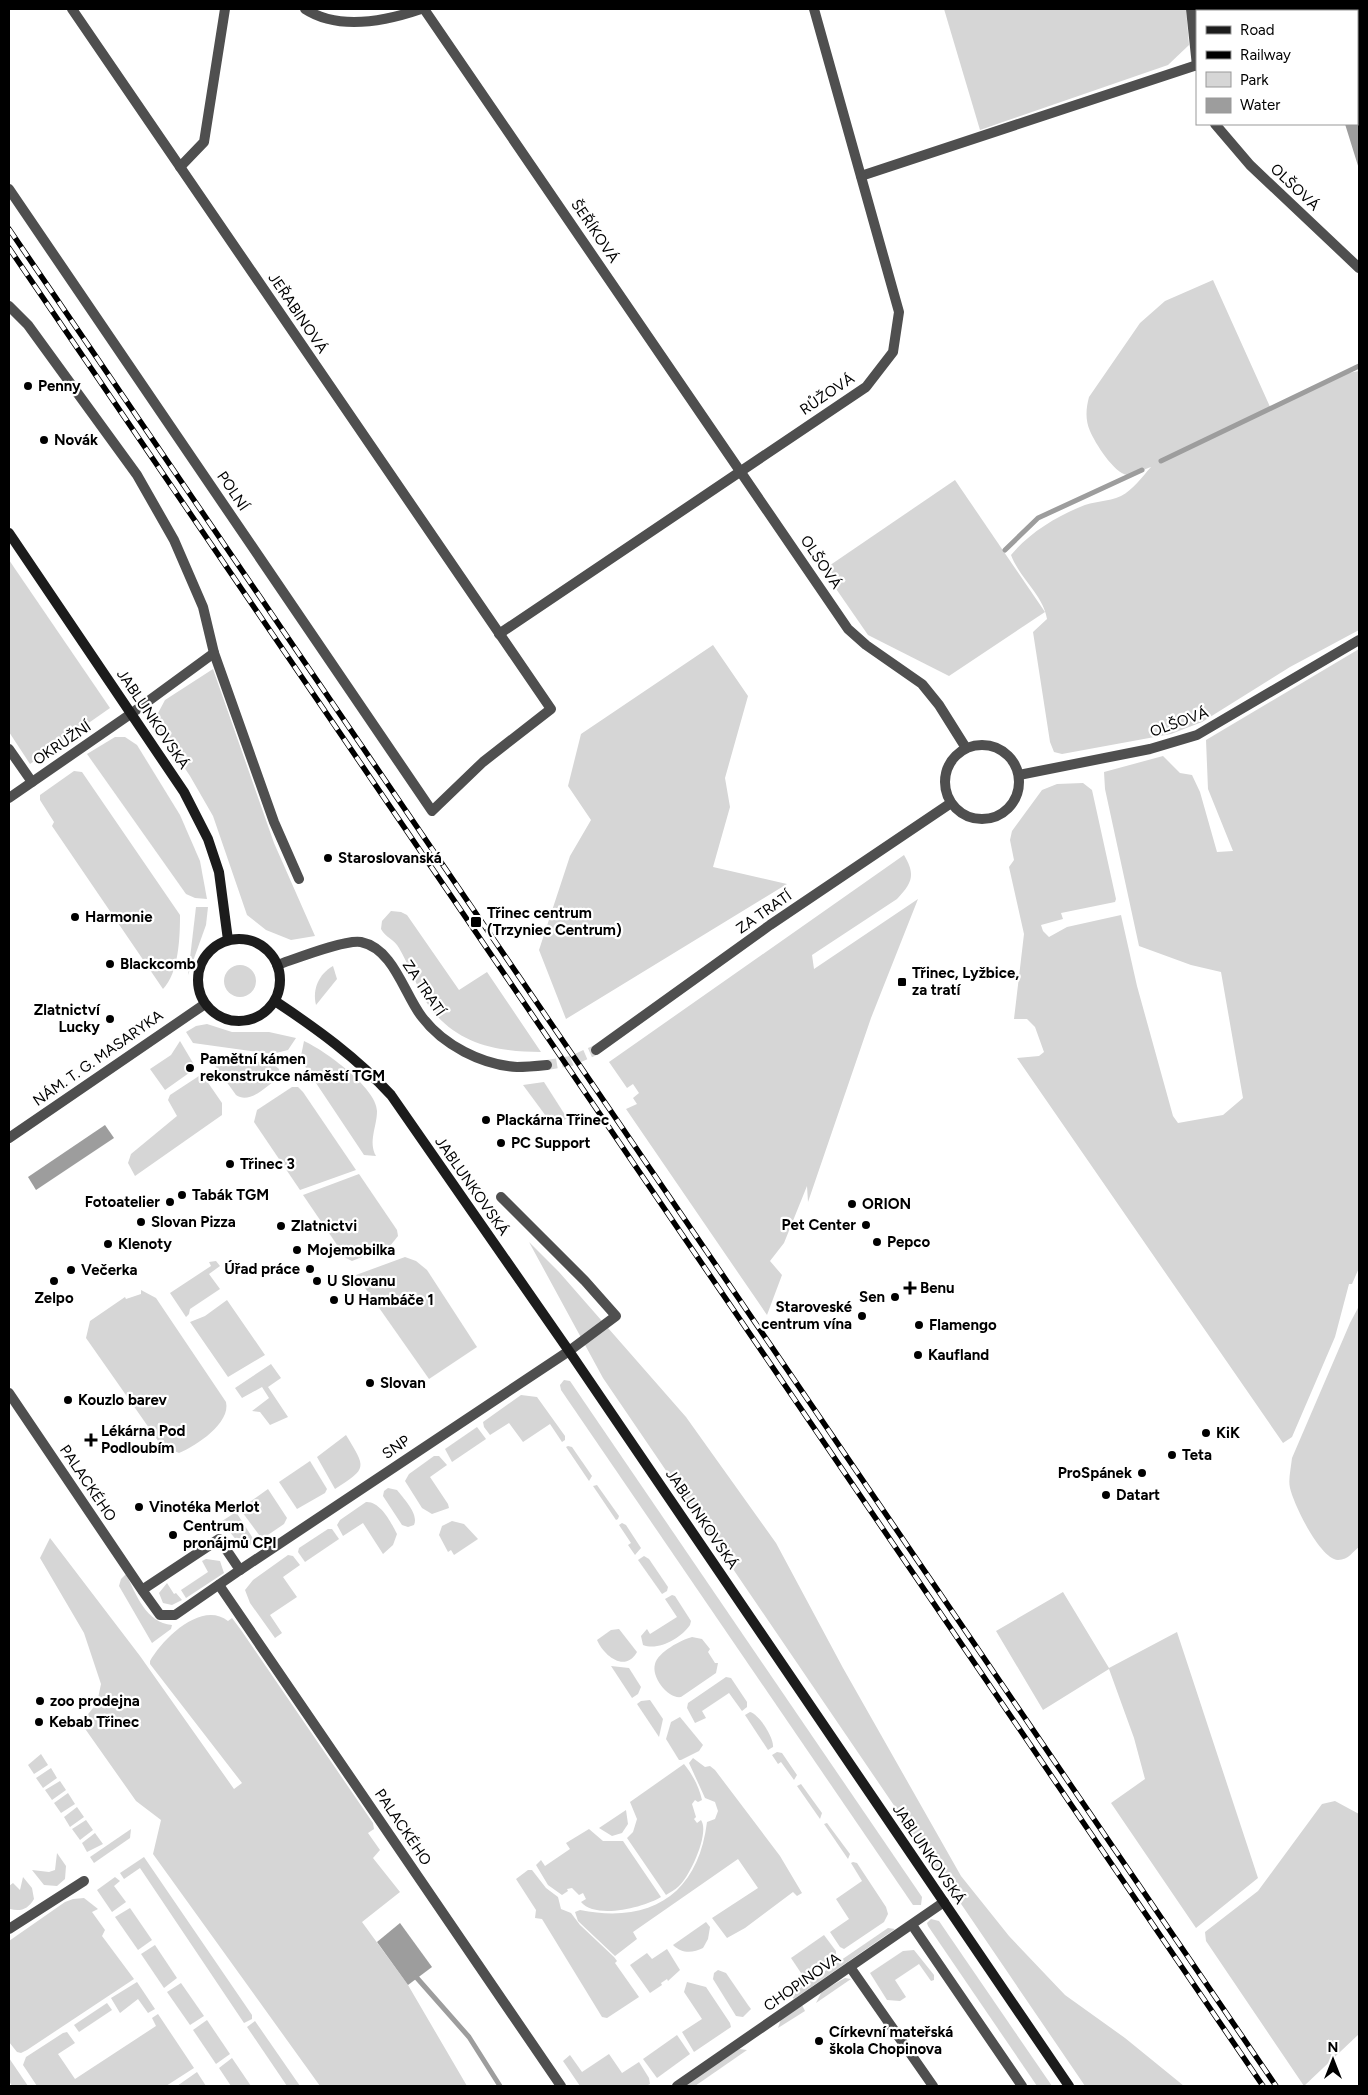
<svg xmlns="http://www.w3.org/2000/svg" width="1368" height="2095" font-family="Figtree,sans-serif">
<rect width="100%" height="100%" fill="#fff"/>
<g fill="#d6d6d6">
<path d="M944,9H1186L1189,45L1168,65L980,130Z"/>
<path d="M1213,280L1271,409L1343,374L1359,371V630L1290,667L1202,722L1171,734L1062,754L1054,752L1050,742L1033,632L1047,619C1044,596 1019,577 1011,555C1027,535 1055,517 1080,507C1093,501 1108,502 1121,496C1133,490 1142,477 1151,467C1143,469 1137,476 1127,475C1114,473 1095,443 1090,431C1085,420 1086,408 1089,397L1140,323L1165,301Z"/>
<path d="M955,480L1045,612L949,676L868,635L823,570Z"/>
<path d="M9,560L110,708L30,764L9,732Z"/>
<path d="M713,645L748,696L725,778L730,807L713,867L787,884L566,1019L539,950L570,856L591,820L568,786L581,734Z"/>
<path d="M1359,649V1268L1352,1284H1349L1335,1337L1292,1437L1283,1443L1017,1058L1039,1056L1044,1052L1035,1027L1027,1019H1014L1024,934L1009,867L1014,860L1010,840L1012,831L1042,790L1057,784L1083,783L1092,790L1116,899L1115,902L1061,913L1063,919L1041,925L1043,931L1049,937L1067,927L1121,915L1137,986L1173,1116L1178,1123L1223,1115L1243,1098L1221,972L1191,965L1139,946L1105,789L1104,772L1163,756L1180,773L1192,775L1200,792L1217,852L1233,851L1208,789L1206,740Z"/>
<path d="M213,669L274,843L315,936L291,940L266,930L247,915L213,816L190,776L160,731L157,715L165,700Z"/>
<path d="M115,737H125L137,745L180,815L200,861L207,899L195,898L186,894L87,754Z"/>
<path d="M74,771L82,772L180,915C180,936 179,973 163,989L52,826L54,822L40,800V795Z"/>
<path d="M904,855C916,875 912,883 897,899L812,955L814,969L918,899L871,1018L808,1202L807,1186L784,1243L770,1261L782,1275L767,1315L626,1109L637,1104L633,1098L639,1093L633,1084L627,1088L609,1062Z"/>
<path d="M196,907H208L206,925L188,975Z"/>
<path d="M391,911L401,912L407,915L459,990L487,972L541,1052C494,1052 452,1043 425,1000C415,983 409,965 399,948C395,940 385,937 381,929L382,921Z"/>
<circle cx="240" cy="981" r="16"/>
<path d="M333,966L337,979L316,1005C312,989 319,974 333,966Z"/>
<path d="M207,1024L232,1032H269L296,1038L288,1050L272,1054L193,1043L186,1032L196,1026Z"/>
<path d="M180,1041L196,1068L165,1090L150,1069L171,1055Z"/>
<path d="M304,1041C324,1050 377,1088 377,1111C377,1127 368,1141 376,1156L364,1155L306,1068L301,1056Z"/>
<path d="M211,1055L273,1064L279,1069V1077C268,1085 250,1105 236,1095L208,1056Z"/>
<path d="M202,1074L222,1103V1115L135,1176L128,1163L131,1154L177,1116L168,1100L170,1095Z"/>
<path d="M544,1082L567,1118L554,1127L523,1085Z"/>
<path d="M292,1087H298L303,1092L356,1170L300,1190L254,1122L257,1110Z"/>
<path d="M359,1174L397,1230L398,1236L390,1246L352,1261L346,1258L303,1195Z"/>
<path d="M529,1242L559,1272L686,1417L776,1543L843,1668L961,1876L1009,1936L1065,1995L1125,2038L1184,2086H1085L603,1378Z"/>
<path d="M405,1257L416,1261L427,1270L477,1347L429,1379L356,1275Z"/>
<path d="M216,1261L220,1266L209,1274L220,1289L190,1309L189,1314L186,1317L170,1293L211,1266L209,1262Z"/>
<path d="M141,1290L156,1298L226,1402C231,1423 196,1446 179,1453L161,1445L86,1338L90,1321L125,1297L126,1299L141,1294Z"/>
<path d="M227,1300L265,1355L228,1377L190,1322L205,1316Z"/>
<path d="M1359,1306V1547C1353,1551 1349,1560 1338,1560C1320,1559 1294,1505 1290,1488C1288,1480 1291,1468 1292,1458L1350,1323Z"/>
<path d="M271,1364L281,1378L268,1387L288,1417L270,1425L260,1412L252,1411L269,1398L262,1387L242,1398L235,1388Z"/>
<path d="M564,1380L570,1381L922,1897L921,1905H913L561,1390L560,1385Z"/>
<path d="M521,1395L537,1397L565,1436V1440L562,1442L550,1424L523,1442L509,1423L490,1435L484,1427L483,1422Z"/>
<path d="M477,1427L486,1439L452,1462L445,1449Z"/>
<path d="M346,1435C366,1468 368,1468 335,1489L317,1457Z"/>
<path d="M568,1446L572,1447L592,1476L589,1481L566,1447Z"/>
<path d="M434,1456H439L447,1465L430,1477L448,1504L449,1508L432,1514L422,1508L405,1481L409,1474Z"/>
<path d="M310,1461L327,1489L325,1493L297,1509L279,1482Z"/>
<path d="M597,1485L619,1516L618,1519L616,1520L593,1486Z"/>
<path d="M388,1488L397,1490C404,1499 419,1514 414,1525L408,1527L402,1525L383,1496L384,1491Z"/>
<path d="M268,1489L287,1518L284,1524L262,1539L240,1509Z"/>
<path d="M366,1502C380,1501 391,1522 397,1534L393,1545L383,1554L363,1523L343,1536L337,1525L340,1520Z"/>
<path d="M236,1512L254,1540L253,1544C239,1547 234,1538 227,1527L223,1529L219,1523Z"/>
<path d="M452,1521L464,1524L478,1539L454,1555L451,1550L448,1552L439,1535L442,1526Z"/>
<path d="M622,1523L626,1525L641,1548L635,1555L628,1545L631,1543L619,1525Z"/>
<path d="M328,1529H332L339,1539L305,1562L298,1552L299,1548Z"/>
<path d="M50,1538L140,1656L234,1789L242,1783L150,1664V1661C163,1638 202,1600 228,1621L232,1618L241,1630L373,1823L374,1829L368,1833L380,1850L373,1858L400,1892L362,1922L408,1985L467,2086H320L153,1854L161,1820L136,1801L81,1723L97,1703L101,1684L84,1633L40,1558Z"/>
<path d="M288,1555L293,1556L300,1565L283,1577L297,1597L270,1615L282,1633L275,1638L250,1603L245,1590L253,1580Z"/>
<path d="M644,1556L649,1559L668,1587L667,1591L662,1594L638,1560Z"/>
<path d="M206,1559L220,1561L224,1573L186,1598L181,1590L208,1572L202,1561Z"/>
<path d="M126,1574C136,1594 146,1623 172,1625L171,1629L152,1643L119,1586L121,1579Z"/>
<path d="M167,1583L174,1594L176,1593L182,1600L172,1605L163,1603L159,1593Z"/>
<path d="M1063,1592L1109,1668L1177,1632L1258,1878L1196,1928L1111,1803L1145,1779L1134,1738L1109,1669L1043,1710L996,1631Z"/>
<path d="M672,1595L675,1596L691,1621L690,1625C681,1638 659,1651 643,1645L641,1636L647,1629L650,1634L677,1617L665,1599Z"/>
<path d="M619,1629L637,1652C625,1673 604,1656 597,1640L611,1630Z"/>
<path d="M692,1637L702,1639L710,1649L708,1652L715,1663H718L716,1673L681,1697C668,1699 651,1677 655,1664C658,1652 681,1640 692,1637Z"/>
<path d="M611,1666L629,1668L641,1687L638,1694L632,1698Z"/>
<path d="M726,1677L731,1678L747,1702V1707L742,1711L729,1693L702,1711L706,1718L695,1723L687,1708L688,1703Z"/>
<path d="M650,1700L663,1719L659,1737L637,1704L641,1701Z"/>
<path d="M750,1712C759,1714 774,1738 773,1747L768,1750L745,1715Z"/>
<path d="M680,1717L703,1745L699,1751L681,1760H679L666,1739L671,1722Z"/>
<path d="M777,1752L782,1753L797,1775L794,1780L781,1762L778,1764L772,1755Z"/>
<path d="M41,1754L48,1765L34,1774L28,1765Z"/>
<path d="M693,1758L705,1767L710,1766L715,1770L780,1856L802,1893L797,1896L793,1892L745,1928L727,1938L712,1918L758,1888L738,1859L633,1932L637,1939L615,1956L578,1921L575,1912L580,1910C650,1924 698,1895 707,1822L715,1819L718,1811L715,1802L705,1798L689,1763Z"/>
<path d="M684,1764C693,1775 699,1787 702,1800L698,1802L695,1800L692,1804L696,1817L694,1819L697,1823L701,1820C710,1833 690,1876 679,1886C675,1890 670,1892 666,1895L627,1838L633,1832L637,1819L630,1802Z"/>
<path d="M51,1768L57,1778L43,1788L36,1778Z"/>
<path d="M60,1781L66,1790L52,1800L45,1790Z"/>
<path d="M801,1784L822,1813L820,1819L797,1786Z"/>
<path d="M68,1793L75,1804L61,1813L54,1803Z"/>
<path d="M1335,1801L1359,1814V2034L1304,2086L1206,1941L1205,1932L1258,1891L1322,1804Z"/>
<path d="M77,1807L84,1817L70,1827L64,1817Z"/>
<path d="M626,1810L628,1824L622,1833L612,1836L599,1828Z"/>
<path d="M86,1820L93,1830L80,1840L72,1829Z"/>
<path d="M827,1823L850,1854L848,1859L824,1824Z"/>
<path d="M131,1829L130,1838L94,1863L90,1857Z"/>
<path d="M589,1829L603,1841H623L661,1897C645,1907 596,1920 581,1902L586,1899L583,1893L579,1895L572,1888L567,1889L568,1891L562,1895L548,1885L536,1865L541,1860L545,1866L570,1849L566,1843Z"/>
<path d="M95,1833L103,1844L87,1852L82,1843Z"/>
<path d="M57,1853L66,1866L65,1879L57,1886L44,1885L32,1870L49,1872L55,1870Z"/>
<path d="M144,1857L252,2015V2019L244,2023L140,1868L124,1879L120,1873Z"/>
<path d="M853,1862L857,1863L886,1907L888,1914L884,1922L844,1949L840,1947L830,1932L849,1919L836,1899L862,1881L851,1863Z"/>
<path d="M528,1870H532L546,1888L558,1897L561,1909L571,1913L580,1925L614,1957L617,1961L615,1963L639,1997L607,2018L602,2017L542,1919L535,1918L536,1910L516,1879Z"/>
<path d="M23,1877L32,1888L34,1899C28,1909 21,1912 10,1909L9,1886L13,1883L20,1890Z"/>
<path d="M115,1877L120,1881L114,1886L126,1902L112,1912L97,1890Z"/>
<path d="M84,1898L98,1909L92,1912L105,1930L102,1936L134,1979L27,2050L21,2053L17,2052L9,2042V1941L65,1902L73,1899Z"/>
<path d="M130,1908L152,1940L138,1950L115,1917Z"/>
<path d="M931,1919L939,1921L1052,2086H1037L928,1926L927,1923Z"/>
<path d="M706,1922L710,1927L708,1939L703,1948C693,1953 682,1954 673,1945Z"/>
<path d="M888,1928L895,1929L794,1999L790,1995Z"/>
<path d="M824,1935L836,1951V1955L803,1976L791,1958Z"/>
<path d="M155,1945L177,1978L164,1988L141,1954Z"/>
<path d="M667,1949L680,1970L668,1981L667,1979L661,1983L662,1985L650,1993L630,1965L647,1953L652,1959Z"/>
<path d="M914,1950L934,1975V1980L931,1981L919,1964L895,1980L906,1997L900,2001L887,2000L870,1973L903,1951Z"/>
<path d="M718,1970L726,1973L748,2005L751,2009L743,2017L736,2016L713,1979L714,1973Z"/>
<path d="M845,1978L851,1979L816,2003L822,1991Z"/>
<path d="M137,1982L155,2009L148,2013L138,1999L120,2013L111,1998Z"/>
<path d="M687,1982L706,1987L730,2023L731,2027L694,2052L682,2032L702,2019L684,1992Z"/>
<path d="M181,1983L204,2016L190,2025L167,1992Z"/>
<path d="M107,2003L112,2010L79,2032L74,2025Z"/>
<path d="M802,2005L805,2011L778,2028L781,2019Z"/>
<path d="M158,2014L194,2068L166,2086H37L23,2065L26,2057L63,2033L67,2032L75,2043L58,2054L75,2079L156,2026L152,2018Z"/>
<path d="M207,2020L230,2054L216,2064L193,2030Z"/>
<path d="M255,2021L300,2086H287L247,2027Z"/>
<path d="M677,2035L690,2054L657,2078L643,2059Z"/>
<path d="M739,2049L747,2050L695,2086H683Z"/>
<path d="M609,2054L622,2073L639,2062L649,2078L650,2084L646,2086H580L563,2061L570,2055L582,2072Z"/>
<path d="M9,2058L28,2086H12L9,2081Z"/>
<path d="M232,2058L251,2086H231L219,2068Z"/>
<path d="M197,2072L206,2086H177Z"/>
</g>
<g fill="#9d9d9d">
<path d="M1309,9H1359V169L1345,124H1357V11H1308Z"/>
<path d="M105,1125L114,1138L36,1190L28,1177Z"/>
<path d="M400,1923L432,1967L408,1985L377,1942Z"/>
</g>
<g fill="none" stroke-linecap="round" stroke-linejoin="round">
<g stroke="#9d9d9d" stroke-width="5">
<path d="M1161,461L1359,366"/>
<path d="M1005,550L1038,518L1142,470"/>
<path d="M417,1978L469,2037L500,2086"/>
</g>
<path stroke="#d9d9d9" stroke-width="10" stroke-dasharray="10 5" stroke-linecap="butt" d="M547,1065L571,1061L596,1050"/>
<g stroke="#4f4f4f" stroke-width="10">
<path d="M305,9C339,31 386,21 421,9"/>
<path d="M424,9L848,629L866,645L922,684L939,705L966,748"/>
<path d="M1191,9L1197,66"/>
<path d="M1215,124L1250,165L1359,268"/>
<path d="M180,167L204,142L225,9"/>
<path d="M861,176L1197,65"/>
<path d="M9,189L432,811L483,762L551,709L72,9"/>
<path d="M9,306L28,325L137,475L174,540L203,607L214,653L274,822L299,879"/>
<path d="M499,634L866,387L893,352L899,312L814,9"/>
<circle cx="982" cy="782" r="37"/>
<path d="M9,749L32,782"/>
<path d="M1019,775L1150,749L1197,735L1359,640"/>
<path d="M9,798L132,713L214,653"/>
<path d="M277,965C295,959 345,939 361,942C394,949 404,994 422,1017C443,1045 482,1065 517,1067C527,1067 537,1066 547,1065"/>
<path d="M596,1050L770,925L951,803"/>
<path d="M9,1138L205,1004"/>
<path d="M9,1393L142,1590L160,1615H175L240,1570L219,1539L142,1590"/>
<path d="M240,1570L569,1351L616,1316L585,1281L501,1197"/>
<path d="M219,1585L561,2086"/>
<path d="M912,1925L1022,2086"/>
<path d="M9,1929L84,1881"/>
<path d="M850,1967L933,2086"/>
<path d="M677,2086L944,1902"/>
</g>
<g stroke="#1c1c1c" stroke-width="10">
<path d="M9,533L184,792L208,839L219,872L228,940"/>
<circle cx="239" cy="980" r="41"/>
<path d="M275,1001C317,1029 356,1057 391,1095L569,1351L1069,2086"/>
</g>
<g stroke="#000" stroke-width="5.5">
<g id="rail">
<path d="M9,229L1276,2086"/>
<path d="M9,248L1263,2086"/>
</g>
</g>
<use href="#rail" stroke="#fff" stroke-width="4" stroke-dasharray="11" stroke-linecap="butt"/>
</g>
<g fill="#000" stroke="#fff" stroke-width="2">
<circle cx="28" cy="386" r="5"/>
<circle cx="44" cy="440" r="5"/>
<circle cx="328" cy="858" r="5"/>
<circle cx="75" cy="917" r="5"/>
<rect x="470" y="916" width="12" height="12" rx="2.5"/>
<circle cx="110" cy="964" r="5"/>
<rect x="897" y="977" width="10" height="10" rx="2.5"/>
<circle cx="110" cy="1019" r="5"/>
<circle cx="190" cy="1068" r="5"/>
<circle cx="486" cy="1120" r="5"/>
<circle cx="501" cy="1143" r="5"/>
<circle cx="230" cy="1164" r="5"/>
<circle cx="182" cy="1195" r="5"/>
<circle cx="170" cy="1202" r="5"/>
<circle cx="852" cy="1204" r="5"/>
<circle cx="141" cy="1222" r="5"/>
<circle cx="866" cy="1225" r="5"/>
<circle cx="281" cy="1226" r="5"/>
<circle cx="877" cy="1242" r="5"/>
<circle cx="108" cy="1244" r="5"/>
<circle cx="297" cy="1250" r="5"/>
<circle cx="310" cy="1269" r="5"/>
<circle cx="71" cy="1270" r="5"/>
<circle cx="54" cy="1281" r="5"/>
<circle cx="317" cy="1281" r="5"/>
<path d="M907.5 1280.5h5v5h5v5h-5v5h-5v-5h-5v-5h5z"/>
<circle cx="895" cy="1297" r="5"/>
<circle cx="334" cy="1300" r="5"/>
<circle cx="862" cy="1316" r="5"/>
<circle cx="919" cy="1325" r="5"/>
<circle cx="918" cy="1355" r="5"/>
<circle cx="370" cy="1383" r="5"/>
<circle cx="68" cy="1400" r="5"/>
<circle cx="1206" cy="1433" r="5"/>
<path d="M88.5 1432.5h5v5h5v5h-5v5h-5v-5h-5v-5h5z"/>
<circle cx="1172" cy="1455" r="5"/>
<circle cx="1142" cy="1473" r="5"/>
<circle cx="1106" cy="1495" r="5"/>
<circle cx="139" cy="1507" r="5"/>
<circle cx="173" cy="1535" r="5"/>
<circle cx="40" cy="1701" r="5"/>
<circle cx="39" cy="1722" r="5"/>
<circle cx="819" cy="2041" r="5"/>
</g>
<g text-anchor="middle" stroke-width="4.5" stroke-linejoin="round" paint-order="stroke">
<g font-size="15" fill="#000" stroke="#fff">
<text transform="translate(1295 187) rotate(43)" y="5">OLŠOVÁ</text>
<text transform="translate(595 231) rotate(56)" y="5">ŠEŘÍKOVÁ</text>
<text transform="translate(298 313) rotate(56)" y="5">JEŘABINOVÁ</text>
<text transform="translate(827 394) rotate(-34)" y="5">RŮŽOVÁ</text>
<text transform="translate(233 491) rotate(56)" y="5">POLNÍ</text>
<text transform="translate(821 562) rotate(56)" y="5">OLŠOVÁ</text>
<text transform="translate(153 719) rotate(56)" y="5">JABLUNKOVSKÁ</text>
<text transform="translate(1179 722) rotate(-20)" y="5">OLŠOVÁ</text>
<text transform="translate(62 743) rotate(-34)" y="5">OKRUŽNÍ</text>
<text transform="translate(764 912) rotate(-35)" y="5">ZA TRATÍ</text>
<text transform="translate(424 988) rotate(56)" y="5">ZA TRATÍ</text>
<text transform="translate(98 1058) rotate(-35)" y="5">NÁM. T. G. MASARYKA</text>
<text transform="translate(472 1186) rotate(55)" y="5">JABLUNKOVSKÁ</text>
<text transform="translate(396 1447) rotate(-34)" y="5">SNP</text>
<text transform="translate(88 1483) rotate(56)" y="5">PALACKÉHO</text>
<text transform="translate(702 1519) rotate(56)" y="5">JABLUNKOVSKÁ</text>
<text transform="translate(403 1827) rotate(56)" y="5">PALACKÉHO</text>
<text transform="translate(929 1854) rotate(56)" y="5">JABLUNKOVSKÁ</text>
<text transform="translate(802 1982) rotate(-35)" y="5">CHOPINOVA</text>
</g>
<g font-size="15" font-weight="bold" fill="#000" stroke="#fff" text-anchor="start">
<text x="38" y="391">Penny</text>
<text x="54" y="445">Novák</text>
<text x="338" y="863">Staroslovanská</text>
<text x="487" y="918">Třinec centrum<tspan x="487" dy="17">(Trzyniec Centrum)</tspan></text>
<text x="85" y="922">Harmonie</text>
<text x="120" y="969">Blackcomb</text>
<text x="912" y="978">Třinec, Lyžbice,<tspan x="912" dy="17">za tratí</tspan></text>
<text x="100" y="1015" text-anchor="end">Zlatnictví<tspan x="100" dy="17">Lucky</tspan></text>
<text x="200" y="1064">Pamětní kámen<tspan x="200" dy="17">rekonstrukce náměstí TGM</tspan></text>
<text x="496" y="1125">Plackárna Třinec</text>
<text x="511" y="1148">PC Support</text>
<text x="240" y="1169">Třinec 3</text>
<text x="192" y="1200">Tabák TGM</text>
<text x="160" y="1207" text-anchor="end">Fotoatelier</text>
<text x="862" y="1209">ORION</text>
<text x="151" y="1227">Slovan Pizza</text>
<text x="856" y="1230" text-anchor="end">Pet Center</text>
<text x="291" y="1231">Zlatnictvi</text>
<text x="887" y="1247">Pepco</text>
<text x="118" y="1249">Klenoty</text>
<text x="307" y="1255">Mojemobilka</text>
<text x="300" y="1274" text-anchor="end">Úřad práce</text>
<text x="81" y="1275">Večerka</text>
<text x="327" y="1286">U Slovanu</text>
<text x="920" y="1293">Benu</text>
<text x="885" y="1302" text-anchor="end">Sen</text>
<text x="54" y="1303" text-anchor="middle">Zelpo</text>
<text x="344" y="1305">U Hambáče 1</text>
<text x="852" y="1312" text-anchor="end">Staroveské<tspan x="852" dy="17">centrum vína</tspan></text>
<text x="929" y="1330">Flamengo</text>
<text x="928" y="1360">Kaufland</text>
<text x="380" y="1388">Slovan</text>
<text x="78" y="1405">Kouzlo barev</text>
<text x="101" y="1436">Lékárna Pod<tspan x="101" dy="17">Podloubím</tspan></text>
<text x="1216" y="1438">KiK</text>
<text x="1182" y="1460">Teta</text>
<text x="1132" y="1478" text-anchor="end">ProSpánek</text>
<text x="1116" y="1500">Datart</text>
<text x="149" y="1512">Vinotéka Merlot</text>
<text x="183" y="1531">Centrum<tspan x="183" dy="17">pronájmů CPI</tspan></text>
<text x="50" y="1706">zoo prodejna</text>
<text x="49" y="1727">Kebab Třinec</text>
<text x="829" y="2037">Církevní mateřská<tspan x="829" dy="17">škola Chopinova</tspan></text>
</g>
</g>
<rect width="1368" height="2095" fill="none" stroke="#000000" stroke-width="20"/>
<rect x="1196" y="10" width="162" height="115" fill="#ffffff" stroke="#999999"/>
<rect x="1206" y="26" width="25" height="8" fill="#1c1c1c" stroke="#999999"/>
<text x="1240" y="35" font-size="15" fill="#000000">Road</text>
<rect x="1206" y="51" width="25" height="8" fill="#000000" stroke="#999999"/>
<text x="1240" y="60" font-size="15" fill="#000000">Railway</text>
<rect x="1206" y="72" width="25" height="15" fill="#d6d6d6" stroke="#999999"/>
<text x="1240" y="85" font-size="15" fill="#000000">Park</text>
<rect x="1206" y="98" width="25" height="15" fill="#9d9d9d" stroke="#999999"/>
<text x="1240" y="110" font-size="15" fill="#000000">Water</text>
<g transform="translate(1333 2060)" stroke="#ffffff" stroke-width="4" paint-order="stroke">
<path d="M0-4L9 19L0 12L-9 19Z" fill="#000000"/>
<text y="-8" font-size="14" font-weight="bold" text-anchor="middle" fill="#000000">N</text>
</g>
</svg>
